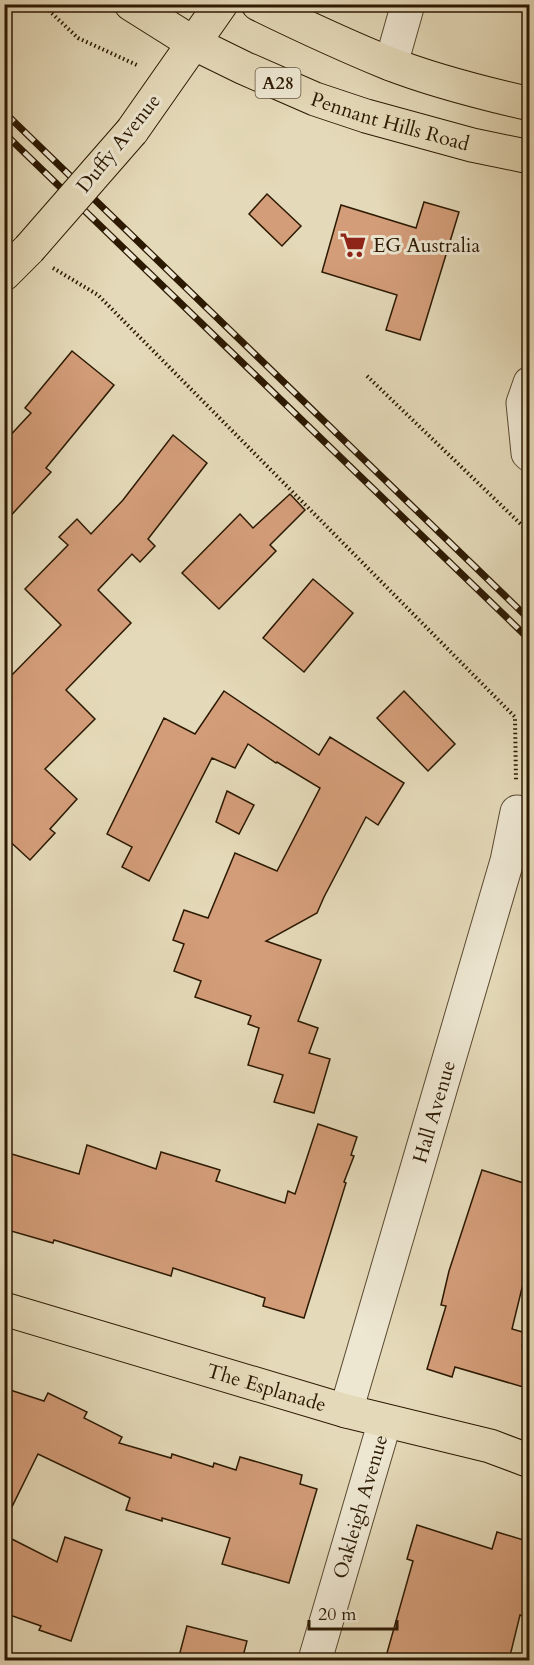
<svg xmlns="http://www.w3.org/2000/svg" width="534" height="1665" font-family="Cardo,serif">
<rect width="100%" height="100%" fill="#e4d9b8"/>
<filter id="stains"><feTurbulence type="fractalNoise" baseFrequency=".00333" numOctaves="4"/><feColorMatrix values="0 0 0 0 .2 0 0 0 0 .09 0 0 0 0 .02 0 0 0 .5 -.17"/></filter>
<radialGradient id="worn" r=".72"><stop offset=".6" stop-color="#630" stop-opacity="0"/><stop offset="1" stop-color="#630" stop-opacity=".3"/></radialGradient>
<g fill="#d39d79" stroke="#2c1902" stroke-width="1.5">
<path d="M267,194L301,226L282,246L249,214Z"/>
<path d="M424,202L459,212L420,340L386,330L397,295L322,272L341,205L416,228Z"/>
<path d="M72,351L114,385L46,468L51,472L4,523V442L31,413L25,408Z"/>
<path d="M173,435L207,463L148,539L155,546L140,562L132,554L98,590L131,623L66,690L95,719L45,769L77,799L50,829L55,833L30,860L4,836V683L61,625L25,589L68,545L59,537L77,519L91,534L123,500Z"/>
<path d="M290,494L305,510L270,545L276,551L219,609L182,573L240,514L253,528Z"/>
<path d="M313,579L353,613L304,672L263,638Z"/>
<path d="M224,691L319,755L330,737L404,783L378,825L366,817L324,897L317,913L266,941L321,960L298,1021L318,1028L309,1053L330,1059L314,1113L274,1102L283,1075L248,1065L259,1028L248,1024L251,1016L195,997L201,981L174,971L184,944L173,940L184,910L208,918L235,853L277,871L320,788L277,762L276,763L248,744L235,768L212,758L149,881L122,867L132,847L107,834L164,718L195,734Z"/>
<path d="M404,691L455,744L428,771L377,718Z"/>
<path d="M227,791L254,805L239,834L216,822Z"/>
<path d="M318,1124L357,1137L351,1155L354,1156L344,1182L346,1183L304,1318L263,1306L265,1298L173,1268L171,1276L54,1240L53,1243L4,1229L5,1152L79,1174L87,1145L156,1169L161,1152L220,1170L216,1181L285,1203L288,1191L295,1194Z"/>
<path d="M482,1170L530,1185V1255L512,1329L526,1333L522,1346L530,1349V1389L455,1367L452,1377L427,1369L446,1306L441,1305L449,1271Z"/>
<path d="M4,1388L44,1401L48,1393L87,1412L84,1418L122,1437L119,1443L171,1458L172,1454L213,1467L214,1463L236,1470L240,1457L302,1475L300,1484L317,1489L289,1583L222,1564L230,1538L162,1518V1521L126,1510L130,1498L38,1454L4,1523Z"/>
<path d="M417,1525L492,1549L497,1532L530,1542V1618L520,1615L509,1660H385L413,1561L407,1559Z"/>
<path d="M4,1535L57,1562L65,1537L102,1550L71,1641L39,1630L41,1626L4,1613Z"/>
<path d="M187,1626L247,1641L242,1660H178Z"/>
</g>
<g fill="none" stroke-linecap="round" stroke-linejoin="round">
<g stroke="#5a4930" stroke-width="35">
<g id="minor">
<path d="M391,64L408,4"/>
<path d="M530,383L523,403L528,453L530,455"/>
<path id="s1" d="M346,1411L507,861L517,812"/>
<path id="s2" d="M315,1660L385,1421"/>
</g>
</g>
<g stroke="#2c1902" stroke-width="35">
<g id="major">
<path d="M132,131L221,4"/>
<path d="M4,274L29,249"/>
<path id="s3" d="M4,1309L346,1411L490,1446L530,1461"/>
</g>
</g>
<g stroke="#2c1902" stroke-width="35">
<g id="highway">
<path id="s4" d="M131,4L193,43L244,68L315,99L366,116L472,145L530,157"/>
<path d="M258,4C301,25 344,45 388,63C434,81 482,93 530,104"/>
</g>
</g>
<g stroke="#2c1902" stroke-width="4" stroke-dasharray="1.5 3" stroke-linecap="butt">
<path d="M42,4L78,38L139,66"/>
<path d="M53,268L98,295L515,717L516,781"/>
<path d="M367,376L530,533"/>
</g>
<use href="#minor" stroke="#ede6d1" stroke-width="33"/>
<use href="#major" stroke="#e4d9b8" stroke-width="33"/>
<use href="#highway" stroke="#e4d9b8" stroke-width="33"/>
<g stroke="#2c1902" stroke-width="7">
<g id="rail">
<path d="M4,112L530,620"/>
<path d="M4,133L530,640"/>
</g>
</g>
<use href="#rail" stroke="#ede6d1" stroke-width="4.5" stroke-dasharray="14" stroke-linecap="butt"/>
<g stroke="#2c1902" stroke-width="35" stroke-linecap="butt">
<path id="major-bridge" d="M29,249L132,131"/>
</g>
<use href="#major-bridge" stroke="#e4d9b8" stroke-width="33"/>
</g>
<defs>
<g id="supermarket-bare" transform="scale(2.07)"><path d="M-6-5.5h2.5l.6 2H6L4.5 2H-2.5L-4.4-4H-6ZM-1.5 3.2a1.3 1.3 0 1 0 .1 0ZM3 3.2a1.3 1.3 0 1 0 .1 0Z" fill="#8f2418" stroke="#ede6d1" stroke-width="2.5" paint-order="stroke"/></g>
</defs>
<g fill-rule="evenodd">
<use href="#supermarket-bare" x="353" y="245"/>
</g>
<g text-anchor="middle" stroke-width="6" stroke-linejoin="round" paint-order="stroke">
<rect fill="#ede6d1" stroke="#665640" stroke-width="1.5" x="255.5" y="68" width="45" height="30" rx="4.5"/>
<g font-size="18" font-weight="bold" fill="#2c1902">
<text x="278" y="89">A28</text>
</g>
<g font-size="20" fill="#2c1902" stroke="#ede6d1">
<text dy="7" stroke="none"><textPath href="#s4" startOffset="286">Pennant Hills Road</textPath></text>
<text transform="translate(118 143) rotate(-51)" y="7">Duffy Avenue</text>
<text dy="7" stroke="none"><textPath href="#s1" startOffset="312">Hall Avenue</textPath></text>
<text dy="7" stroke="none"><textPath href="#s3" startOffset="274">The Esplanade</textPath></text>
<text dy="7" stroke="none"><textPath href="#s2" startOffset="160">Oakleigh Avenue</textPath></text>
</g>
<g font-size="20" fill="#2c1902" stroke="#ede6d1" text-anchor="start">
<text x="373" y="252">EG Australia</text>
</g>
</g>
<rect width="534" height="1665" fill="none" stroke="#e4d9b8" stroke-width="24"/>
<rect x="6" y="6" width="522" height="1653" fill="none" stroke="#2c1902" stroke-width="3"/>
<rect x="12" y="12" width="510" height="1641" fill="none" stroke="#2c1902" stroke-width="1.5"/>
<path d="M309 1620v9h88v-9" fill="none" stroke="#2c1902" stroke-width="3"/>
<text x="318" y="1620" font-size="18" fill="#2c1902" stroke="#ede6d1" stroke-width="4.5" paint-order="stroke">20 m</text>
<rect width="100%" height="100%" filter="url(#stains)"/>
<rect width="100%" height="100%" fill="url(#worn)"/>
</svg>
